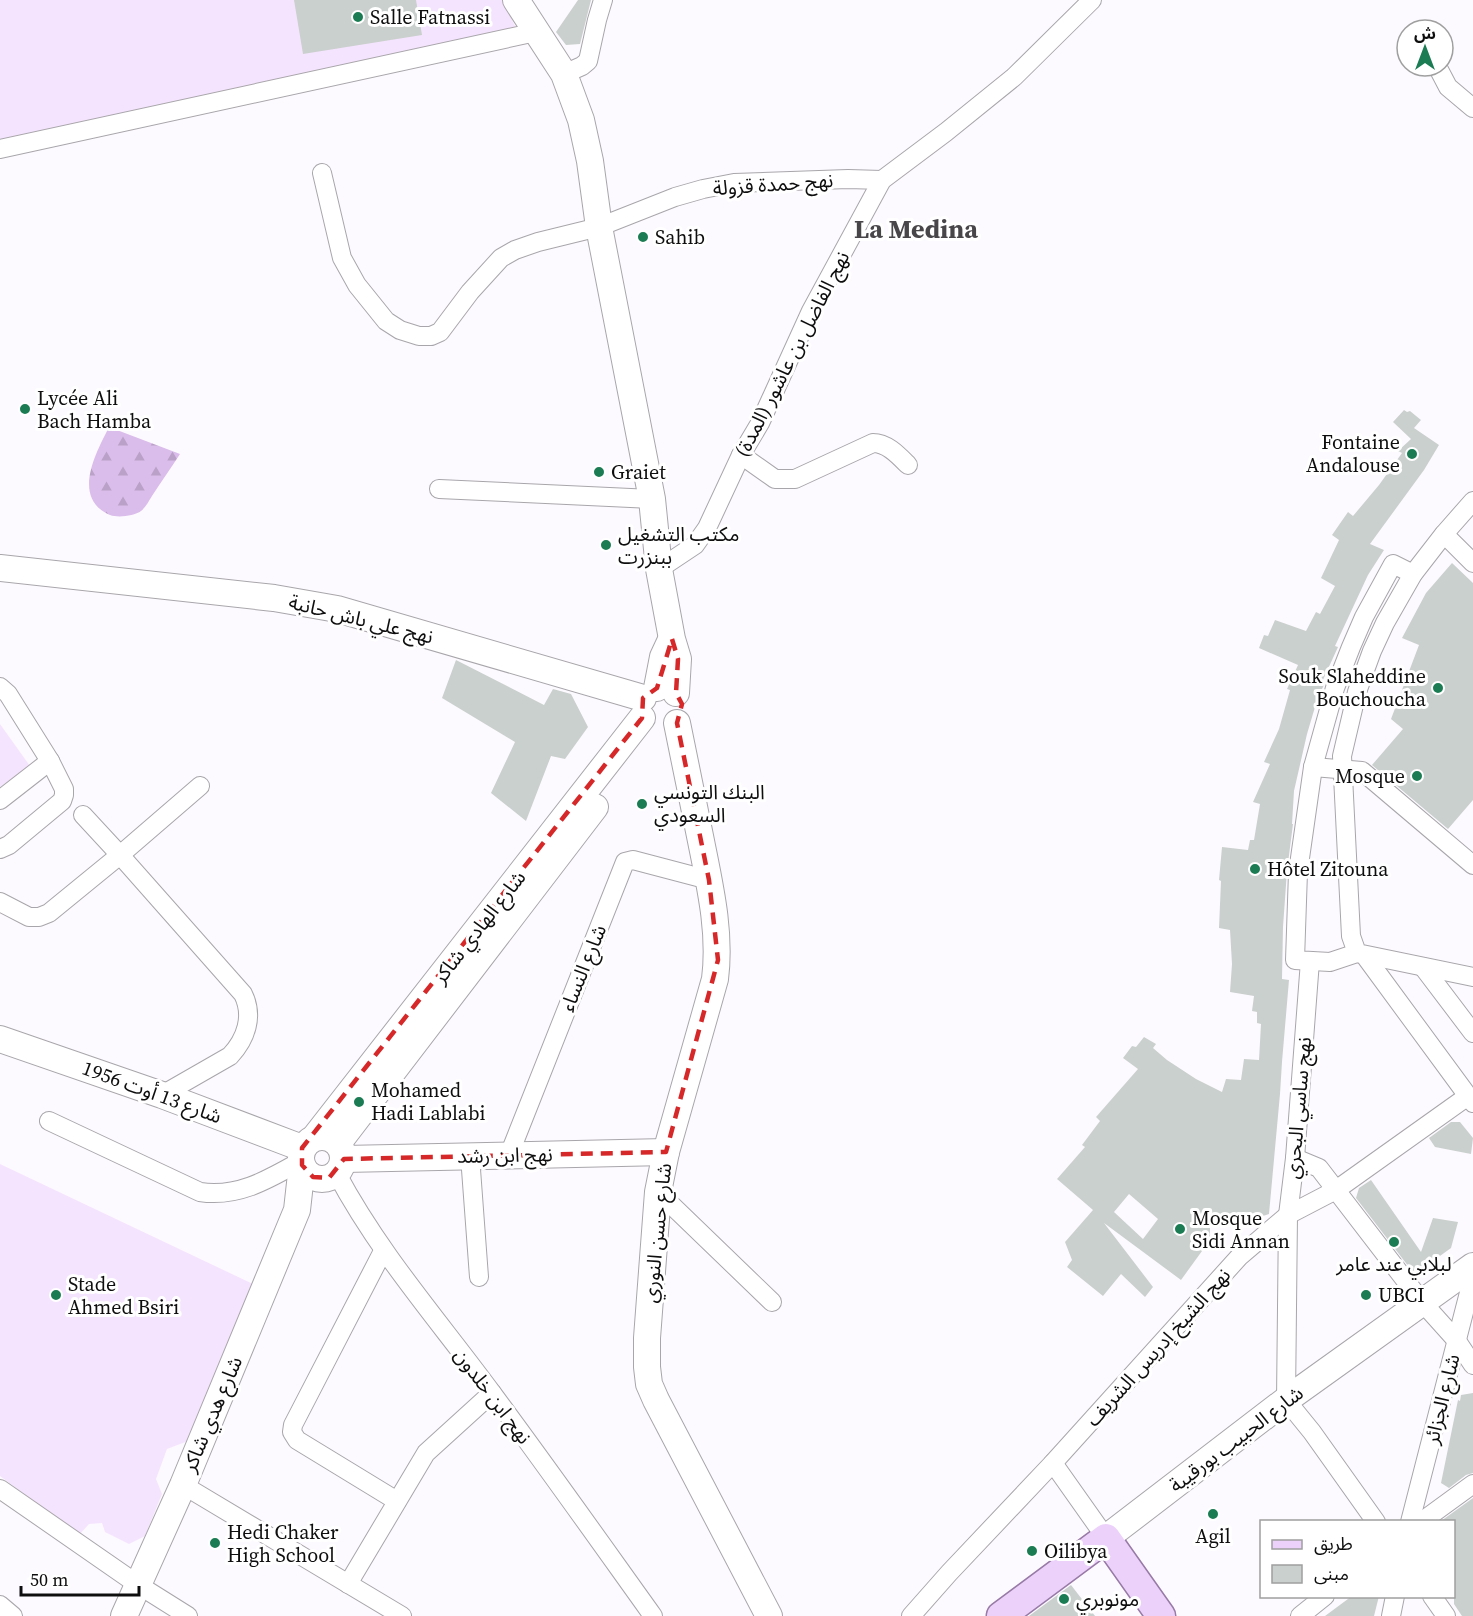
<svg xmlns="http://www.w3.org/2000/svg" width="1473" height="1616" font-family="'Source Serif 4','Noto Sans Arabic',serif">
<defs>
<pattern id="forest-firs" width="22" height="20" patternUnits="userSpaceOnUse" patternTransform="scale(1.5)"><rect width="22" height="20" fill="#dabdea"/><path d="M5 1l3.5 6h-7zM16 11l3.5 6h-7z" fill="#baa1c8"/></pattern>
</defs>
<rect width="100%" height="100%" fill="#fdfaff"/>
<path fill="url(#forest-firs)" d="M109,427L180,454C171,468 161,482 152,496C149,501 145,508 141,511C134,516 118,518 110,515C71,498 96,453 109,427Z"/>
<g fill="#f5e4fe">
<path d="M0,0H502L516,28L0,140Z"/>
<path d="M0,724L30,766L0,787Z"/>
<path d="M0,1164L253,1284L188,1441L167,1449L156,1479L162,1494L145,1536L129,1544L105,1532L102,1523L89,1524L79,1535L0,1476Z"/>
</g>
<g fill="#cad0cd" fill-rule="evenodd">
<path d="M294,0H416L422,35L303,54Z"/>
<path d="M578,0H591L580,44L566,45L556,32Z"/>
<path d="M1404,410L1407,412L1410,411L1421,420L1414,428L1439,445L1424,470L1370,544L1384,550L1368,575L1335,646L1338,647L1322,682L1325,683L1318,697L1307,734L1294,791L1292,824H1293L1287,871L1283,927L1282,979L1289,980L1282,1062L1280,1094L1269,1214L1233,1226H1210V1240L1181,1280L1104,1223L1153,1287L1145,1297L1121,1274L1103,1296L1067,1267L1072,1260L1065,1242L1093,1210L1057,1179L1085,1147L1082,1145L1100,1121L1096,1117L1138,1069L1123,1058L1132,1046L1136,1047L1144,1037L1156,1044L1153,1048L1167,1060L1196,1079L1222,1092L1226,1079L1241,1080L1244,1059L1259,1060L1261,1024L1257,1023V1012L1252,1011L1254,996L1230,992L1232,964L1230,930L1219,928L1221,881L1219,880L1222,847L1248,850L1250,840H1254L1260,804L1253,802L1270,764L1264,762L1279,729L1290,690L1287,689L1298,665L1259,648L1264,635L1268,636L1275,620L1306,631L1316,612L1320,614L1335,586L1321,578L1339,540L1332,535L1348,512L1353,516L1379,485L1402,453L1398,451L1411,439L1393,422ZM1129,1194L1158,1219L1143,1239L1114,1212Z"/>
<path d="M1452,563L1473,583V800L1448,829L1372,765L1403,729L1391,719L1419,645L1402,638L1426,593Z"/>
<path d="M456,660L544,705L553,689L571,694L588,727L565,759L551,756L526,821L491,793L515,742L442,698Z"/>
<path d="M1451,1122H1460L1473,1138L1471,1154L1435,1147L1429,1138Z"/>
<path d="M1371,1180L1421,1252L1433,1218L1458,1222L1451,1248L1415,1274L1414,1271H1412L1356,1198L1359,1188Z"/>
<path d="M1473,1393V1473L1466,1475L1449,1488L1441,1483L1458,1400L1460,1401L1461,1395Z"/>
<path d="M1473,1498V1616H1462L1454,1604V1521H1441Z"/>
<path d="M1071,1585L1095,1616H1029Z"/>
<path d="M1352,1596H1379L1374,1616H1325Z"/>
</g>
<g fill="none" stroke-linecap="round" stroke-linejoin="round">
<g stroke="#a9a6ab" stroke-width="20">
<g id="street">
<path d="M1437,66L1448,87L1473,108"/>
<path d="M564,74L582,66L588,61L597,20L603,0"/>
<path d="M0,149L536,32"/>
<path d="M322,173L342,258L357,285L386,321L400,330L419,336H431L440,332L470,292L501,258L515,250L538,242L599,227L675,197L703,189L734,183L848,179L882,180"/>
<path d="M741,455L775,479H795L873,443C887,443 898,455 908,465"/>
<path d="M439,489L652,499"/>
<path d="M1473,501L1444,534L1413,574L1385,623L1372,651L1357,692L1342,756L1351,936L1357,953L1473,977"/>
<path d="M1444,534L1473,563"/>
<path d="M659,569L695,545L707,528L741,455L760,423L811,311L882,180L946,132L1014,77L1092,0"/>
<path d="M0,687L8,694L50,761L64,789V795L62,801L9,845L0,849"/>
<path d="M1313,767L1362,771L1473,865"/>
<path d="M0,800L50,761"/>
<path d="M83,815L120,855L243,994C254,1016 246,1039 230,1056L162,1095"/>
<path d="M0,902L29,917H39L49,913L120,855L200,786"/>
<path d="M1357,953L1330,962L1295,960L1298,872L1313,767L1335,688L1351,647L1364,617L1393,564L1413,574"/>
<path d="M1365,956L1473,1103"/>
<path d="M1310,961L1295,1158L1288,1215L1286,1400L1312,1432L1376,1522"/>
<path d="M1423,967L1473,1033"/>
<path d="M49,1121L200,1192C238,1198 269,1179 301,1161"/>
<path d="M509,1155L625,862L633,860L709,880"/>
<path d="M470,1156L479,1277"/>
<path d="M1295,1158L1319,1168L1422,1302L1457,1341L1473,1365"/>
<path d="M337,1174C379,1253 439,1321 492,1393C547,1467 600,1542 653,1616"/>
<path d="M658,1192L772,1302"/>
<path d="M383,1251L293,1425L292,1432L297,1440L397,1501"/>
<path d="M1053,1463L1106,1538"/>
<path d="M183,1485L402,1616"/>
<path d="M0,1489L137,1584L188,1616"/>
<path d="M1410,1522L1473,1277"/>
<path d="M1421,1522L1473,1484"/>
<path d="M348,1584L426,1453L492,1393"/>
<path d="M1432,1596L1446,1616"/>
<path d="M0,1605L13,1616"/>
<path d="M911,1616L949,1573L1053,1463L1239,1257L1288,1215L1336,1190L1468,1096"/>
<path d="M1300,1616L1325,1596"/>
<path d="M1391,1616L1395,1596"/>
</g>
</g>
<g stroke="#a9a6ab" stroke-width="28">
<g id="secondary">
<path d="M516,0L564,74L581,120L590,161L599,227L652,499L659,569L672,639L678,659L676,693"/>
<path d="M0,568L274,598L337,609L643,698"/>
<path d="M657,688L663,657L670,642"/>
<path d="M677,723C685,762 693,802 701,841C710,886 721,933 715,979L666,1152L658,1192L647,1338V1367L649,1384L656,1400L769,1616"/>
<path d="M0,1039L162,1095L302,1148"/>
<circle cx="322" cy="1158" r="21"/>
<path d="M315,1137L642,718"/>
<path d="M338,1143L595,807"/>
<path d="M344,1159L666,1152"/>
<path d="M1106,1538L1286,1400L1473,1266"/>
<path d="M124,1616L183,1485L297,1210L302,1165"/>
</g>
</g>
<g stroke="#977aa6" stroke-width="31">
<path id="primary" d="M1001,1616L1106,1538L1161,1616"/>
</g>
<use href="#street" stroke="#fff" stroke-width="18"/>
<use href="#secondary" stroke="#fff" stroke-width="26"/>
<use href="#primary" stroke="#ecd2fa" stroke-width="28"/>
</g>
<path fill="none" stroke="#d62828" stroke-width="4.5" stroke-dasharray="12 8" stroke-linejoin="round" d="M672,639L678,659L676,693L682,704L677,723L709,880L718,960L666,1152L344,1159L329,1178L313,1177L302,1165V1148L642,718L643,698L657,688Z"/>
<g fill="#1b7c54" stroke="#fff" stroke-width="2">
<circle cx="358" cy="17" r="6"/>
<circle cx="643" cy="237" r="6"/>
<circle cx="25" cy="409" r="6"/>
<circle cx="1412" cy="454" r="6"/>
<circle cx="599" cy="472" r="6"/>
<circle cx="606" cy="545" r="6"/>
<circle cx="1438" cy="688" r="6"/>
<circle cx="1417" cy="776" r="6"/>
<circle cx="642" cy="804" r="6"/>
<circle cx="1255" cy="869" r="6"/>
<circle cx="359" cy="1102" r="6"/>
<circle cx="1180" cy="1229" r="6"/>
<circle cx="1394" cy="1242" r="6"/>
<circle cx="56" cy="1295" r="6"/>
<circle cx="1366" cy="1295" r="6"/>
<circle cx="1213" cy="1514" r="6"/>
<circle cx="215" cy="1543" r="6"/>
<circle cx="1032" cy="1551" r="6"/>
<circle cx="1064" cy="1599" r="6"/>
</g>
<g text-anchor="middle" stroke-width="6" stroke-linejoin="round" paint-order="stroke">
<g font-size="20" fill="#0f0e0f" stroke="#fff" text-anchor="start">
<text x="370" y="24">Salle Fatnassi</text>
<text x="655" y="244">Sahib</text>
<text x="37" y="405">Lycée Ali<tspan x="37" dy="23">Bach Hamba</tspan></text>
<text x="1400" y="449" text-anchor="end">Fontaine<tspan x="1400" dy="23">Andalouse</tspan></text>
<text x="611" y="479">Graiet</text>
<text x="618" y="541">مكتب التشغيل<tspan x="618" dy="23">ببنزرت</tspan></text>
<text x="1426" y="683" text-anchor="end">Souk Slaheddine<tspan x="1426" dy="23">Bouchoucha</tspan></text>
<text x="1405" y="783" text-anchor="end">Mosque</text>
<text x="654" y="799">البنك التونسي<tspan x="654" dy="23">السعودي</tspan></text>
<text x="1267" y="876">Hôtel Zitouna</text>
<text x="371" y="1097">Mohamed<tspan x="371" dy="23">Hadi Lablabi</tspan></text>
<text x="1192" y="1225">Mosque<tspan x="1192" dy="23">Sidi Annan</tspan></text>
<text x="1394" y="1271" text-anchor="middle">لبلابي عند عامر</text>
<text x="68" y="1291">Stade<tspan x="68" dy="23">Ahmed Bsiri</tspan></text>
<text x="1378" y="1302">UBCI</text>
<text x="227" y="1539">Hedi Chaker<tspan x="227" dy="23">High School</tspan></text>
<text x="1213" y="1543" text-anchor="middle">Agil</text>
<text x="1044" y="1558">Oilibya</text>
<text x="1076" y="1606">مونوبري</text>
</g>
<g font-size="20" fill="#0f0e0f" stroke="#fff">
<text transform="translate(773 184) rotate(-4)" y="7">نهج حمدة قزولة</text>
<text transform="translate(792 354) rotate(-63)" y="7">نهج الفاضل بن عاشور (المدة)</text>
<text transform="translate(361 619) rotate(14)" y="7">نهج علي باش حانبة</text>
<text transform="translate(479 927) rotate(-52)" y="7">شارع الهادي شاكر</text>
<text transform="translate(583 968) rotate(-68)" y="7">شارع النساء</text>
<text transform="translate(152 1092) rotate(20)" y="7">شارع 13 أوت 1956</text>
<text transform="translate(1298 1108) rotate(-85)" y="7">نهج ساسي البحري</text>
<text transform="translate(505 1155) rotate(-1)" y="7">نهج ابن رشد</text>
<text transform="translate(657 1233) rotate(-84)" y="7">شارع حسن النوري</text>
<text transform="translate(1158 1347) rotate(-48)" y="7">نهج الشيخ إدريس الشريف</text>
<text transform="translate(493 1396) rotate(53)" y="7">نهج ابن خلدون</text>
<text transform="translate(1442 1399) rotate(-76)" y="7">شارع الجزائر</text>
<text transform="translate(212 1414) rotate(-67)" y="7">شارع هدي شاكر</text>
<text transform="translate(1236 1439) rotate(-37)" y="7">شارع الحبيب بورقيبة</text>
</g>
<g font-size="26" font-weight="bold" fill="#49464a" stroke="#fff">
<text x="916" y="238">La Medina</text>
</g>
</g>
<rect x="1260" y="1520" width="195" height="78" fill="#ffffff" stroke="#9f9f9f" stroke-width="1.5"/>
<rect x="1272" y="1540" width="30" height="9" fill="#ecd2fa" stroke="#9f9f9f" stroke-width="1.5"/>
<text x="1314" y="1550" font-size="18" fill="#0f0e0f">طريق</text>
<rect x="1272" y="1565" width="30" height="18" fill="#cad0cd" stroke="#9f9f9f" stroke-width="1.5"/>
<text x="1314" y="1580" font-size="18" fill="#0f0e0f">مبنى</text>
<g transform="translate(1425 48)"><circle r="28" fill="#ffffff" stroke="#9f9f9f" stroke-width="1.5"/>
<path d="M0-4.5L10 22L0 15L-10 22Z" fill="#1b7c54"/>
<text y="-9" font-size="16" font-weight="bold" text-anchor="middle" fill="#0f0e0f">ش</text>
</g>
<path d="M21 1586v9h118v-9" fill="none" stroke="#0f0e0f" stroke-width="3"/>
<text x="30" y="1586" font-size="18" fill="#0f0e0f" stroke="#ffffff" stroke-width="4.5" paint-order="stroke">50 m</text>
</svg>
